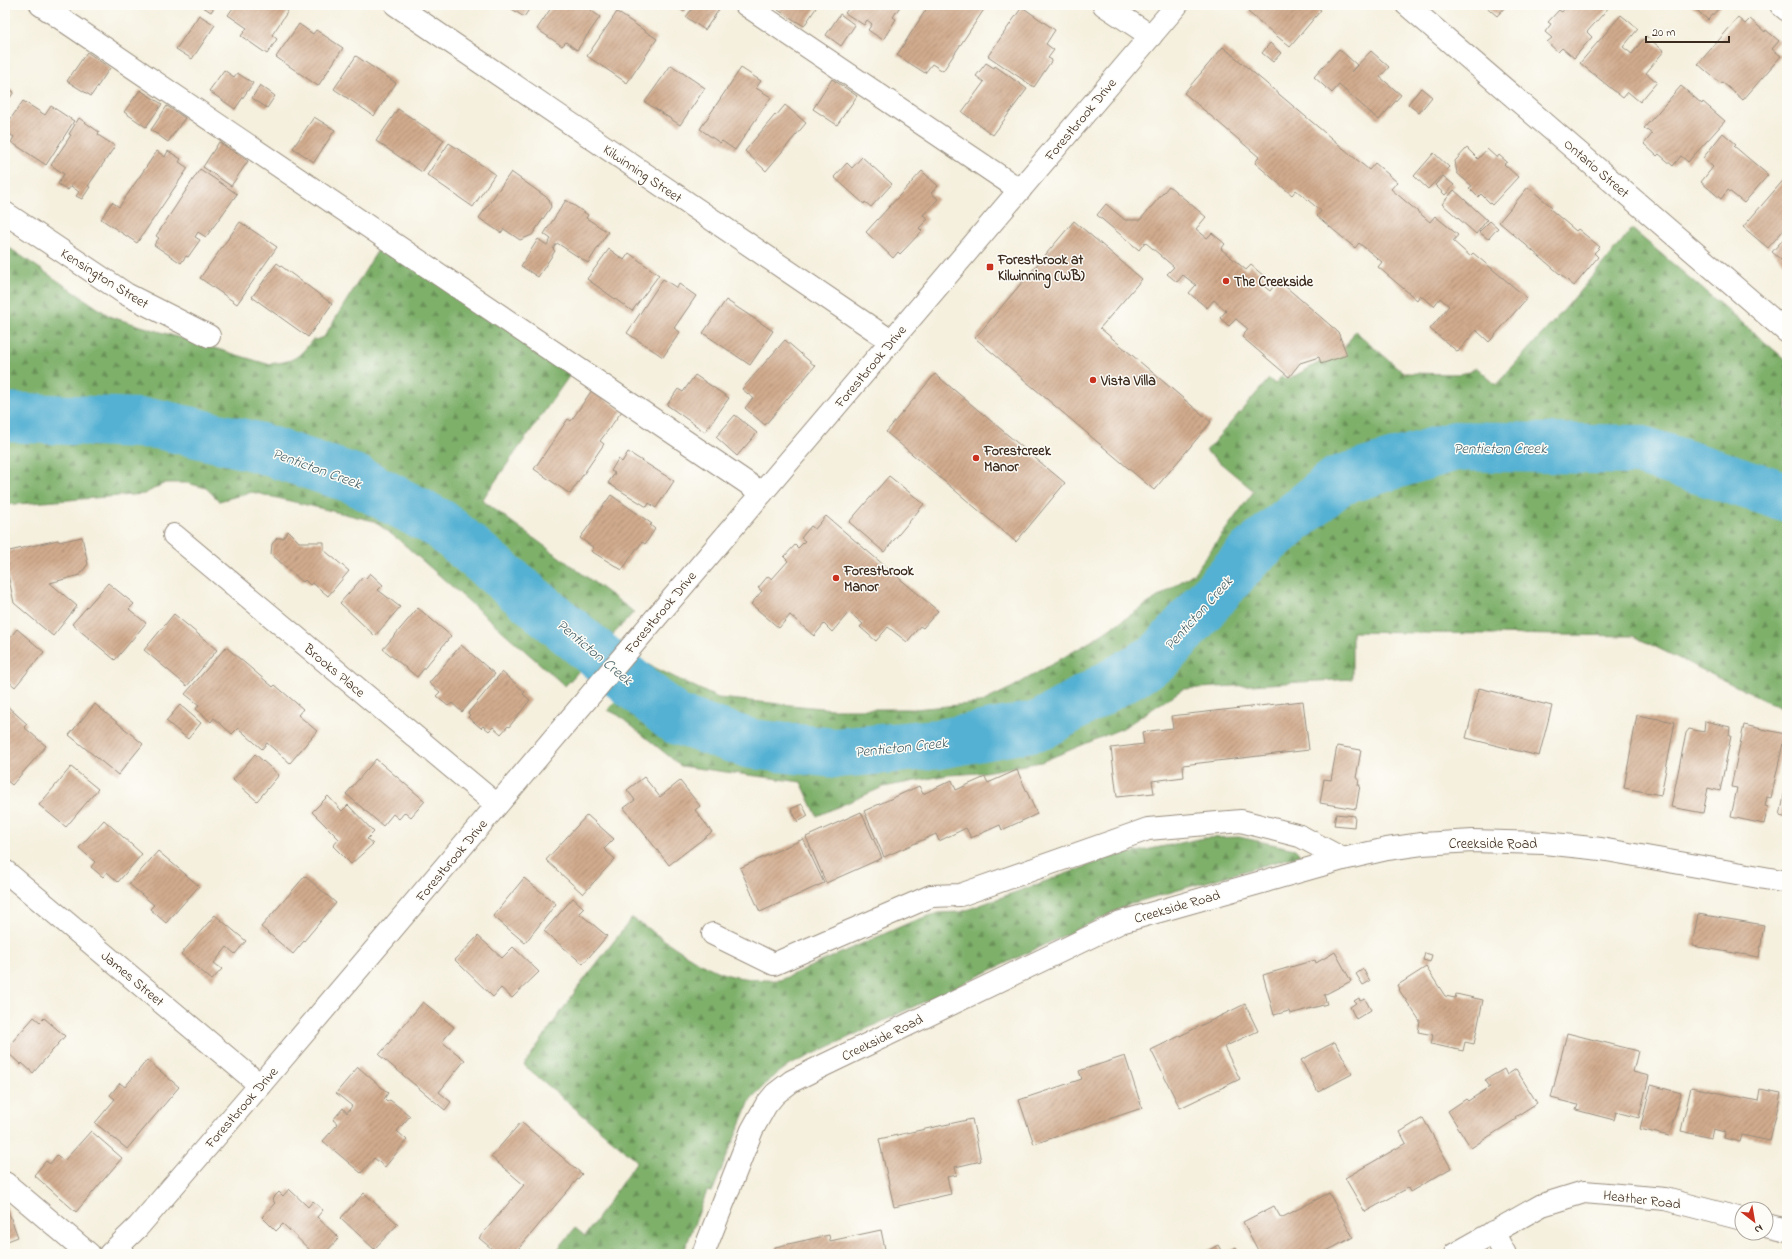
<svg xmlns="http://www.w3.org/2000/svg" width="1792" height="1259" font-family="'Indie Flower',sans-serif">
<defs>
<pattern id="forest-firs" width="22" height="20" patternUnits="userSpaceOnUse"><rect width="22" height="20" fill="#7eb06a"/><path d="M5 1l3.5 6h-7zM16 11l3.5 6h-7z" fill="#688f57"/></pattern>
<pattern id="building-hatch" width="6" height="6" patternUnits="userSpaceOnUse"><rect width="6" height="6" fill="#d1ab8d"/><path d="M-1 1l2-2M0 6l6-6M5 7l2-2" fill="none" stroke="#ab8b73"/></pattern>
</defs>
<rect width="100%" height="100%" fill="#fdfcf7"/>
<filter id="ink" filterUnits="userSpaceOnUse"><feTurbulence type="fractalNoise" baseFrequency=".025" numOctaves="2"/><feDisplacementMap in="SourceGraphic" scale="8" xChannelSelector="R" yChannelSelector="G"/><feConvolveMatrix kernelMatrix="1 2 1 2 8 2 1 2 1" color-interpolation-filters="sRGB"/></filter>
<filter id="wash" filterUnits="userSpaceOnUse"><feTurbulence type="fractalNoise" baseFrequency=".012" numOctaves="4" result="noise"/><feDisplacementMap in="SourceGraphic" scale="16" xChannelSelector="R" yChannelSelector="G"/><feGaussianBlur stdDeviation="0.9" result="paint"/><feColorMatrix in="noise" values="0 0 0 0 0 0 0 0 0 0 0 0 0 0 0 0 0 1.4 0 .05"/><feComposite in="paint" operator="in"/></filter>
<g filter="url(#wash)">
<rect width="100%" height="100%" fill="#f5f0de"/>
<g fill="url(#forest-firs)" stroke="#5c6d44">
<path d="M1632,229L1787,361V711L1633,636L1352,632V679L1183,689L1123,728L1041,762L979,773L948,775L883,787L817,816L801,782L681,766L618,715L608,710L647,664L718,698L832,709H914L980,703L1013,687L1093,640L1194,573L1254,491L1206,451L1269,379L1275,384L1281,377L1289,379L1344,349L1355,331L1404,373L1459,374L1470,372L1476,367L1496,385L1563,311Z"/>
<path d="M5,245L111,317L267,364C293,362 298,359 313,339L316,340L324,337L381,245L572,372L482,500L634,612L565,686L399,540L374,521L252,492L219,501L206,488L187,483H165L144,494L5,505Z"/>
<path d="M1239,837L1295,849L1300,855L1133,903L788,1066L770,1079L750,1101L712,1192L707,1191L683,1254H554L575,1228L585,1236L637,1161L524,1065L579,986L632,918C660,936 688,959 719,972C733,978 764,981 780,980L911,922L938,913L961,912L1112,857L1204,838Z"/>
</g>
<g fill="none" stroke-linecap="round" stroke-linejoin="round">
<path stroke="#55b1d3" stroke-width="50" d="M5,417L158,424L257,447L354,479L440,524L675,719L751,744L836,753L939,744L1041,725L1159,657L1251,553L1338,481L1455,446L1639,450L1787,497"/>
</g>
<g id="blocks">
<g fill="url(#building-hatch)">
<path d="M200,5H216L211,12Z"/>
<path d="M235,5H279L288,11L272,35L277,39L267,54L241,36L247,28L228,15Z"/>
<path d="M506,5H532L524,17Z"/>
<path d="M553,5H590L588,8L600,17L577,50L566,42L562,46L537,29Z"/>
<path d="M674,5H688L684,12Z"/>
<path d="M695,5H722L705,30L686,17Z"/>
<path d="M782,5H810L816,8L804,26L778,10Z"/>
<path d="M851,5H901L893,17L896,19L883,40L868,30L872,24L867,20L864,25L845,13Z"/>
<path d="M929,5H987L943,71L932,64L925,73L897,55Z"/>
<path d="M1254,5H1314L1321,10L1290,47L1248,12Z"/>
<path d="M1484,5H1507L1497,16Z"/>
<path d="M1568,5H1611L1587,32L1592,37L1574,58L1562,48L1558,52L1547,42L1552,38L1545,32L1551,24L1548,22L1559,10L1562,12Z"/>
<path d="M1691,5H1722L1708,20Z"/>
<path d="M1022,7L1055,30L1046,44L1054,50L1048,58L1052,60L1034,87L988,56Z"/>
<path d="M617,12L657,39L627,83L587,56Z"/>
<path d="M840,14L855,25L841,46L826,35Z"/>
<path d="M199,15L215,25L192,59L176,49Z"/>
<path d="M1621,15L1638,29L1623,47L1632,54L1646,36L1664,51L1646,73L1657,82L1640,102L1628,92L1623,98L1580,63Z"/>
<path d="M1738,18L1745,24L1750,19L1765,32L1766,30L1779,41L1772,49L1781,56L1743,100L1722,82L1720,83L1698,64Z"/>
<path d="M299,24L313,34L316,30L343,48L318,86L276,57Z"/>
<path d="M1270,43L1281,53L1273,62L1262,53Z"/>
<path d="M1223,47L1369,170L1375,163L1397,182L1391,189L1430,222L1435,216L1458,235L1453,241L1470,256L1473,253L1527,298L1489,342L1476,330L1458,352L1430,329L1449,306L1440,298L1434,306L1420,295L1417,300L1378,267L1382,262L1359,243L1355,248L1317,216L1321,211L1296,190L1292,195L1255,163L1259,157L1184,93Z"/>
<path d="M1339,49L1357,65L1351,72L1371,51L1389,67L1380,77L1401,95L1379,120L1339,85L1332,93L1314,77Z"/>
<path d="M87,52L110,68L91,96L67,81Z"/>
<path d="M356,56L396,83L374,116L334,89Z"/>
<path d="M986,63L994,68L995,66L1027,89L993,135L962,112L984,82L976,76Z"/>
<path d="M671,65L705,88L680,125L645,102Z"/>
<path d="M741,68L761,81L756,88L771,97L735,150L722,141L720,143L700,129Z"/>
<path d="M224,70L234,77L237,73L253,83L235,109L209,91Z"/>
<path d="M832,79L857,96L837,125L813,109Z"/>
<path d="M260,85L275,96L267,108L252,98Z"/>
<path d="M5,86L14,92L5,105Z"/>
<path d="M1681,86L1702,104L1703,102L1725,121L1688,162L1681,156L1673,166L1659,154L1657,156L1644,144L1652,134L1644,128Z"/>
<path d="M1421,88L1432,97L1419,113L1408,104Z"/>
<path d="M140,90L162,104L146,127L124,112Z"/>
<path d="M23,101L45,115L51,106L74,121L46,165L11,142L14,137L5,131V127Z"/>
<path d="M785,105L806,123L766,171L745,151L775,115L776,116Z"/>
<path d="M167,106L185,118L168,142L151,130Z"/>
<path d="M398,109L444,140L422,172L376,141Z"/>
<path d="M314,117L335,130L314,162L293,148Z"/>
<path d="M79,118L99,132L98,135L115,146L88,186L90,187L82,199L76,196L79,192L71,186L68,190L58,184L64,174L51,165L71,135L69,134Z"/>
<path d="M1723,133L1736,144L1734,146L1768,175L1744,203L1728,190L1721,199L1701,182L1713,167L1703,158Z"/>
<path d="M219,142L248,161L231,186L203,167Z"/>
<path d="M449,143L495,174L473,207L427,175Z"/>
<path d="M1467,148L1478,159L1487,149L1497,158L1499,155L1507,162L1504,164L1518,177L1492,205L1481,194L1478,197L1469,188L1472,186L1457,173L1455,161Z"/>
<path d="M157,151L165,157L168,151L181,159L179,162L188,168L137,243L101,219L112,202L119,207Z"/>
<path d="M1434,153L1449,167L1428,189L1414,176Z"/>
<path d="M862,157L892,184L871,207L865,202L864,204L834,177L847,163L852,168Z"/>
<path d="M200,169L237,194L206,237L198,232L195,237L200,240L188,257L186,256L181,263L154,245L159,238L156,236Z"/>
<path d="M922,171L938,186L931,193L938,199L923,215L928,219L919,228L922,231L900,254L898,252L893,258L866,232Z"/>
<path d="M511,172L549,199L551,207L532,235L520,240L504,229L501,233L479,218Z"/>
<path d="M1443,176L1454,185L1445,195L1435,185Z"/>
<path d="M1787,176V226L1768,248L1743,227Z"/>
<path d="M1169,186L1206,217L1196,229L1207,238L1212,233L1225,244L1221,249L1246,270L1251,265L1265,277L1260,283L1270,291L1278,280L1338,332L1347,355L1321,364L1319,357L1300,363L1289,377L1242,337L1248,329L1236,319L1229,326L1220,318L1226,311L1214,300L1207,308L1189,293L1196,285L1183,275L1177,282L1167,274L1174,267L1145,242L1139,250L1097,215L1106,204L1125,220H1140Z"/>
<path d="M1528,187L1552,207L1550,209L1576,231L1578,229L1600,247L1594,253L1598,257L1574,286L1499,222Z"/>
<path d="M1454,190L1487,220L1476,234L1442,204Z"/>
<path d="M566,200L588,215L586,218L608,232L588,263L557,243L553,249L555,251L538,277L521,266L538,239L547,245L551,239L544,234Z"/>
<path d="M1074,221L1142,279L1100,328L1211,422L1154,490L975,338Z"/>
<path d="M1490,221L1498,228L1488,239L1479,232Z"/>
<path d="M240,222L277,247L237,304L200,278Z"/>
<path d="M1787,235V265L1772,252Z"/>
<path d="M609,249L624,260L629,253L659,275L632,311L587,279Z"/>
<path d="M277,263L332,304L308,337L252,297Z"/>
<path d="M663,279L677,288L679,284L696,296L674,328L680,332L663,357L627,333Z"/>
<path d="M726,300L773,331L750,365L703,333Z"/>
<path d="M785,340L815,366L765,425L745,408L753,398L742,389Z"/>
<path d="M935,374L1065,483L1016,542L886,432Z"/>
<path d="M695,375L729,398L705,432L667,405L678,389L683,392Z"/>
<path d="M592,390L622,411L600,441L604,444L570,494L534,469L568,419L571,421Z"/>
<path d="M735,415L757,433L737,456L716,437Z"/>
<path d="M628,452L674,481L656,508L649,503L647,507L608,483L615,473L611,471L618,459L622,462Z"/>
<path d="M889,476L924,504L884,552L849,522Z"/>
<path d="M611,495L652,524L650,525L655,529L645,544L642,542L638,548H637L622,570L591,551L594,548L580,538Z"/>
<path d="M826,516L938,611L923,628L920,626L907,642L888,627L876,641L860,627L863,624L849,612L832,632L824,624L814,636L790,615L779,628L751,604L762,591L758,588L768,576L772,579L788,561L784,557L795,545L798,548L805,541L801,538L811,526L815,529Z"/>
<path d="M288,531L299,542H324V550L349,571L328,596L314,584L312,583L310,585L305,580L303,582L271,554L272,544L277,538H283Z"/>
<path d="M82,537L88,564L80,575L50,583L77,606L53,636L14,603L5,560V552L58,540L59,542Z"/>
<path d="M370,573L383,585L378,590L400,607L375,636L340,603L363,577L366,578Z"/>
<path d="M108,583L134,604L129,609L146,623L115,660L72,624Z"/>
<path d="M418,608L451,636L417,677L383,649Z"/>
<path d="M174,614L217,650L187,686L144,650Z"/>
<path d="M17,629L44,652L15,687L5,678V644Z"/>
<path d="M461,645L495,674L462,712L452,703L448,706L436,696L440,692L429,683Z"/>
<path d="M226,647L273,687L275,685L303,709L298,715L317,731L290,763L267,743L262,749L238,728L232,734L214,718L211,722L196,709L199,705L185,694Z"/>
<path d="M502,672L525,692L523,694L530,700L509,727L508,726L501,734L493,727L489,731L483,726L481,728L468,717L470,715L468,713Z"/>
<path d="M1479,688L1552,706L1539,756L1466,738Z"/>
<path d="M1303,701L1309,750L1183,765L1184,777L1152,781L1154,793L1117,797L1111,748L1144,744L1142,732L1173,728L1171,716Z"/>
<path d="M95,704L143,744L118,775L69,735Z"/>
<path d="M6,705L27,724L24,727L46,746L12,785L5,779Z"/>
<path d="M180,705L201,723L188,739L166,721Z"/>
<path d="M1637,715L1675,722L1661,795L1624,788Z"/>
<path d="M1705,721L1730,727L1729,735L1731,736L1720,791L1708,788L1703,813L1671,807L1686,733L1689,729L1704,732Z"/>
<path d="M1744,725L1785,734L1771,798L1767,797L1765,806L1768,807L1764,824L1731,817L1737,788L1731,787Z"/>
<path d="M1337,746L1361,750L1356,778L1359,779L1358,785H1360L1356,809L1320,803L1324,779L1331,780Z"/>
<path d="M255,754L279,775L257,801L233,780Z"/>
<path d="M376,759L425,801L411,817L405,812L399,819L393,814L383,826L346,794Z"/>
<path d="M71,767L98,789L66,827L39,805Z"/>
<path d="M1017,770L1037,814L1002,830L1000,825L971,838L966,828L939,841L936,834L884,857L864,811L919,786L923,794L952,780L956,790L985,777L988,783Z"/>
<path d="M644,777L660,797L680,781L700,806L695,810L712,832L669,865L624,808L635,800L627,790Z"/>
<path d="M1786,785H1787V818L1780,816Z"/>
<path d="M328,796L342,811L348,805L374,832L367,839L373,844L351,864L333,846L339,839L312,812Z"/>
<path d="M802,804L808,816L798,822L791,809Z"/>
<path d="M861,812L882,858L826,883L806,837Z"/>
<path d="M1336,814L1355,816L1354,827L1334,825Z"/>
<path d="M587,815L614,839L604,849L615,859L583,894L546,860Z"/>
<path d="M104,820L142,854L118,882L107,872L103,877L91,867L95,862L79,848Z"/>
<path d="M803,839L824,883L760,912L740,868Z"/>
<path d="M158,851L199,886L166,923L150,909L154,905L129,884Z"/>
<path d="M305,876L336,903L293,954L261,927Z"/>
<path d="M524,878L556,904L525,943L493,916Z"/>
<path d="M573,898L584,908L579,913L607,936L583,964L544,931Z"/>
<path d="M1698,914L1764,925L1759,957L1692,946Z"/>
<path d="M215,915L246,941L235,954L227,947L214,963L222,969L212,980L181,954Z"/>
<path d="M478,936L502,958L513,947L539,972L512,998L501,988L493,997L455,960Z"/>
<path d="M1335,952L1351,981L1324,995L1327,1004L1290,1014L1289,1011L1274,1015L1263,975L1315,960L1316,963Z"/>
<path d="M1425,953L1432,955L1430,962L1423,960Z"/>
<path d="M1426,967L1445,996L1455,998L1456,994L1483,1000L1474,1044L1465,1042L1463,1051L1431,1044L1433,1035L1418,1032L1420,1021L1399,990L1400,989L1398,985Z"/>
<path d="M1363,969L1370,981L1363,985L1356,974Z"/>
<path d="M1359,998L1360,1001L1365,999L1371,1010L1356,1019L1350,1007L1356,1003L1354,1001Z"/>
<path d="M423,1002L454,1027L442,1042L465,1060L439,1092L451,1102L445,1110L379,1055Z"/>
<path d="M1245,1004L1258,1031L1224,1047L1240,1079L1180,1108L1151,1050Z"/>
<path d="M34,1017L40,1022L44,1018L65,1036L33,1073L22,1063L21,1065L5,1050Z"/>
<path d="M1567,1033L1638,1051L1633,1072L1649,1076L1639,1118L1616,1112L1614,1120L1576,1110L1578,1105L1551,1098Z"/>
<path d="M1335,1042L1352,1074L1318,1092L1301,1060Z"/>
<path d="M1125,1056L1142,1108L1034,1144L1019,1100L1082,1079L1079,1071Z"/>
<path d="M147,1060L179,1087L127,1149L95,1123L115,1099L110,1095L120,1083L125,1087Z"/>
<path d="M358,1067L388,1093L384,1099L387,1102L390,1100L410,1116L397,1131L407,1140L385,1167L374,1158L361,1173L323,1141L338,1124L333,1120L343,1108L347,1113L352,1106L336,1093Z"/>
<path d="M1504,1069L1507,1075L1516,1069L1537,1103L1515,1117L1516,1119L1471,1148L1448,1111L1466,1099L1468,1101L1490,1087L1485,1080Z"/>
<path d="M1651,1085L1681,1093L1669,1136L1640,1129Z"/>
<path d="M1691,1087L1758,1101L1760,1089L1781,1093L1770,1141L1742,1135L1740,1142L1724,1138L1725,1132L1713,1129L1711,1138L1681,1131Z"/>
<path d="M1423,1118L1451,1168L1410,1192L1408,1188L1365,1212L1345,1178L1406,1143L1400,1132Z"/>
<path d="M972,1119L981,1161L955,1167L957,1175L947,1177L951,1194L894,1207L879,1139Z"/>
<path d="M521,1122L582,1174L514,1254H498L479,1238L524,1185L491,1157Z"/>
<path d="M91,1131L122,1158L76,1212L34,1175L46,1161L50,1164L57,1155L64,1161Z"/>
<path d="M289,1189L308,1207L313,1201L323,1210L317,1217L339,1238L324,1254H314L283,1224L276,1231L262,1217L275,1203L272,1199L279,1192L283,1196Z"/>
<path d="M364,1193L398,1224L374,1249L341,1218Z"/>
<path d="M1329,1193L1353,1237L1321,1254H1260L1243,1222L1274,1206L1281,1218Z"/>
<path d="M5,1203L18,1237L5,1242Z"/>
<path d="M881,1230L886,1254H776L775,1247L829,1235L830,1241Z"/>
<path d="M1218,1245L1223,1254H1202Z"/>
<path d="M1236,1247L1240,1254H1224Z"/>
</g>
</g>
</g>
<g filter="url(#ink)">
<use href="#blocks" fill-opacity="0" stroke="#988d7e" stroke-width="1"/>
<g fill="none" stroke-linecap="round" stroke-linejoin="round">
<g stroke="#988d7e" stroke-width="24">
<g id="minor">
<path d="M41,5L762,493"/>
<path d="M396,5L891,341"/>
<path d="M746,5L1020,190"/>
<path d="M1104,5L1151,36"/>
<path d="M1407,5L1787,332"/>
<path d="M1781,5L1787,10"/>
<path d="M5,213L126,294L209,336"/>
<path d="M174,535L497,805"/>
<path d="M5,871L260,1085"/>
<path d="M713,934L774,964L931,896L960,895L1148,829L1241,821L1300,836L1343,859"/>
<path d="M5,1183L89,1254"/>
<path d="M1766,1225L1787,1230"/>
<path d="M1493,1232L1505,1254"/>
<path d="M110,1254L138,1227L260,1085L648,627L1177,5"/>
<path d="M703,1254L752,1130L766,1105L775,1094L792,1081L812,1071L1121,922L1343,859L1387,849L1422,844L1473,841L1544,843L1601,849L1787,882"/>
<path d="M1455,1254L1542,1205L1584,1192L1665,1199L1742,1219"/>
</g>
</g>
<use href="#minor" stroke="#fff" stroke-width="22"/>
</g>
</g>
<g fill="#c8321e" stroke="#fdfcf7" stroke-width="1.5">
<rect x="986" y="263" width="8" height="8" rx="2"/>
<circle cx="1226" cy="281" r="4"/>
<circle cx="1093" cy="380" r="4"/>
<circle cx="976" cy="458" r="4"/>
<circle cx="836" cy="578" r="4"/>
</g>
<g text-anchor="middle" stroke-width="3" stroke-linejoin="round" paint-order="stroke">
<g font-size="14" fill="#3b2a1e" stroke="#fdfcf7">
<text transform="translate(1080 119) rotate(-50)" y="5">Forestbrook Drive</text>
<text transform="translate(1597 168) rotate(41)" y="5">Ontario Street</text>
<text transform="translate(643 173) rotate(34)" y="5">Kilwinning Street</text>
<text transform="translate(105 278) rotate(32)" y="5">Kensington Street</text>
<text transform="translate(870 366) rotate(-50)" y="5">Forestbrook Drive</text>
<text transform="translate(660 612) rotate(-50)" y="5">Forestbrook Drive</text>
<text transform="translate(335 670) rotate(40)" y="5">Brooks Place</text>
<text x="1493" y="848">Creekside Road</text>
<text transform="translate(451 860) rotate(-50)" y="5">Forestbrook Drive</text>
<text transform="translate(1177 906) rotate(-16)" y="5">Creekside Road</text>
<text transform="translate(133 978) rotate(40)" y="5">James Street</text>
<text transform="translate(882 1037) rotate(-26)" y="5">Creekside Road</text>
<text transform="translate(241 1107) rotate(-49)" y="5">Forestbrook Drive</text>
<text transform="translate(1642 1199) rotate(7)" y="5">Heather Road</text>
</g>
<g font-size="14" font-weight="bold" fill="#3b2a1e" stroke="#fdfcf7" text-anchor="start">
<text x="998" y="264">Forestbrook at<tspan x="998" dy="16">Kilwinning (WB)</tspan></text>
<text x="1234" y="286">The Creekside</text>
<text x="1101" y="385">Vista Villa</text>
<text x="984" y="455">Forestcreek<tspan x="984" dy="16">Manor</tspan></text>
<text x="844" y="575">Forestbrook<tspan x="844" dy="16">Manor</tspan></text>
</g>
<g font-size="15" font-style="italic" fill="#456066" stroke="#fdfcf7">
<text x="1500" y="453">Penticton Creek</text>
<text transform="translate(317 468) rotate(20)" y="5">Penticton Creek</text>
<text transform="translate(1198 613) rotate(-48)" y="5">Penticton Creek</text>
<text transform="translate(595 652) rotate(40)" y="5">Penticton Creek</text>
<text transform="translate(901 747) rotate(-6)" y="5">Penticton Creek</text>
</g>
</g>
<rect width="1792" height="1259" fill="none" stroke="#fdfcf7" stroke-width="20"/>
<g transform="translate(1754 1221) rotate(149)"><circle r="19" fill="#fdfcf7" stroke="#afa8a0"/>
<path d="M0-3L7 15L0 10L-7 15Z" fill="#c8321e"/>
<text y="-6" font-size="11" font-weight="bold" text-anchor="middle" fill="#3b2a1e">N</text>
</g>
<path d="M1646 36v6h83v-6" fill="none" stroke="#3b2a1e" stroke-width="2"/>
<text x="1652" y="36" font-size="12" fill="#3b2a1e" stroke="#fdfcf7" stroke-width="3" paint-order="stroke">20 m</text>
</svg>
